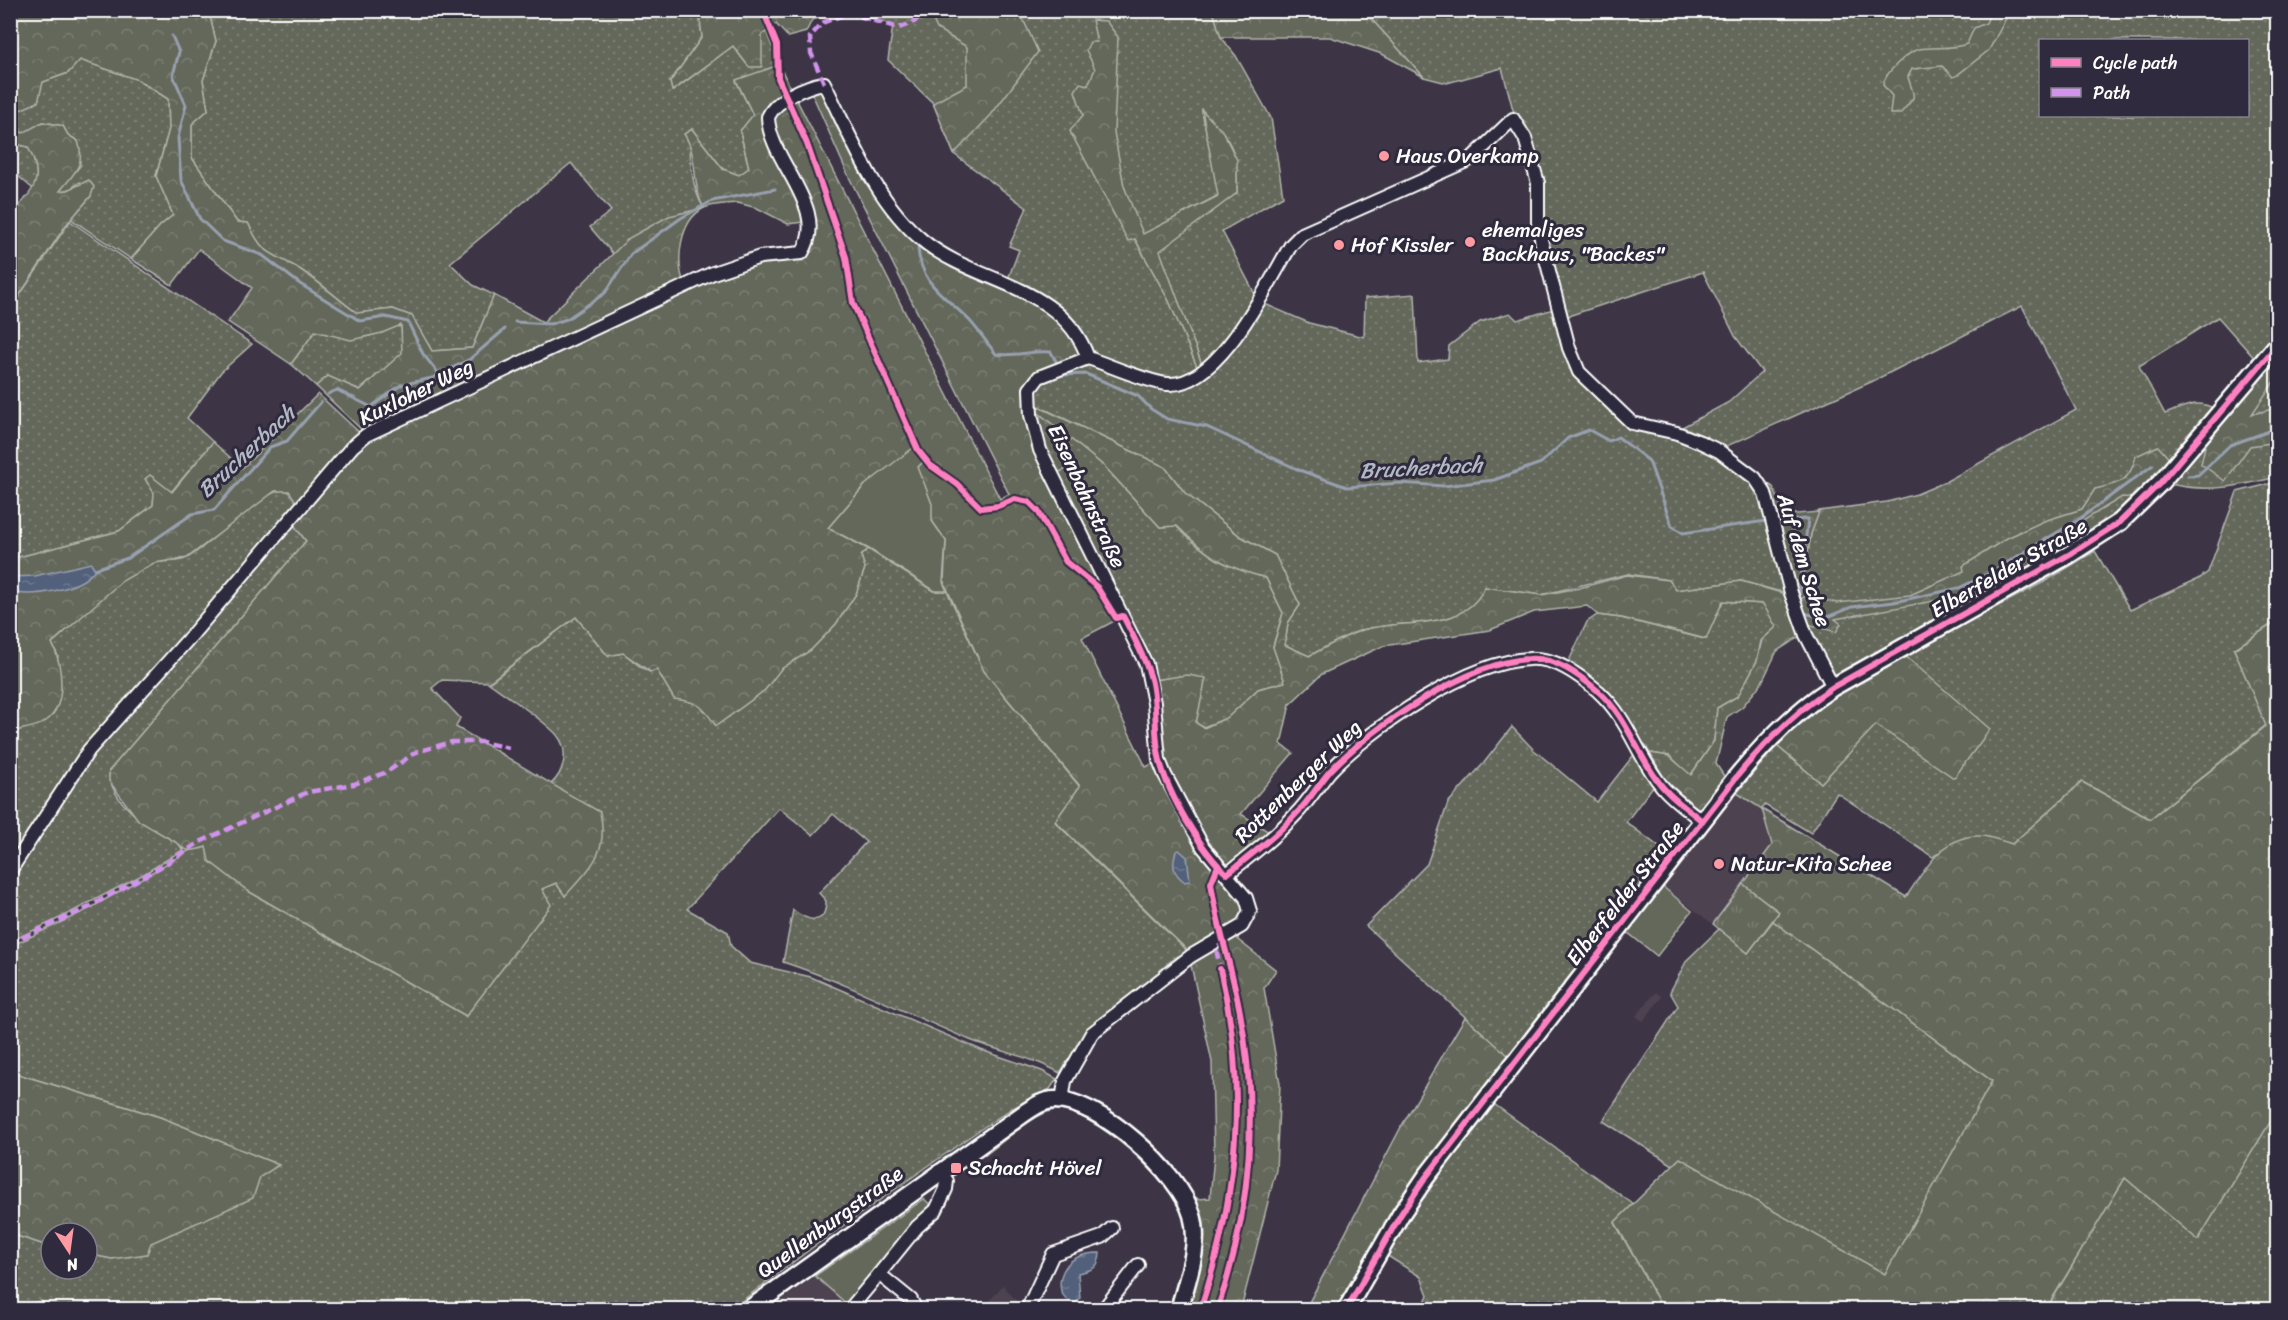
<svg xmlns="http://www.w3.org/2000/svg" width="2288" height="1320" font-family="Sriracha,sans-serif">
<defs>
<pattern id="grass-dots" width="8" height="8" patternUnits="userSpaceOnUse" patternTransform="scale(1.5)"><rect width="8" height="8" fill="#64685a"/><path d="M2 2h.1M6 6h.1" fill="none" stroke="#7b7f73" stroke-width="1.8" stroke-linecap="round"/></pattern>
<pattern id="forest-crowns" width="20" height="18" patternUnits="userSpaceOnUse" patternTransform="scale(1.5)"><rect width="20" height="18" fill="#64685a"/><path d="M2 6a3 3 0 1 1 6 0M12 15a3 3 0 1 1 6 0" fill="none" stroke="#7b7f73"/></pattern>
<pattern id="park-tufts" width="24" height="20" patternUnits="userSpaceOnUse" patternTransform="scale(1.5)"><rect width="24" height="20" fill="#64685a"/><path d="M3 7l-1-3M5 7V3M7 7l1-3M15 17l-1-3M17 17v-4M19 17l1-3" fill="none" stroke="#7b7f73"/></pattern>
<pattern id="water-ripples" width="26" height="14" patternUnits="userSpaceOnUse" patternTransform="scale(1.5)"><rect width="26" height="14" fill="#53617c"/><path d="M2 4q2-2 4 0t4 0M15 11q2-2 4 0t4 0" fill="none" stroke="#6d7990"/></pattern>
</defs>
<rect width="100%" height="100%" fill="#3d3546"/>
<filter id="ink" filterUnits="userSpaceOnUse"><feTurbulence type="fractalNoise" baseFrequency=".0167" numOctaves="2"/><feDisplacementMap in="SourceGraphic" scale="12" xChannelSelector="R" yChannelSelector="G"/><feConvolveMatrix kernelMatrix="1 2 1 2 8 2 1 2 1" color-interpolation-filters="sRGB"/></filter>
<g filter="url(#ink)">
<g fill="#4e4250">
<path d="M1737,793L1762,809L1772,845L1713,924L1662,886Z"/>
<path d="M1656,992L1662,997L1643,1021L1636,1016Z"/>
<path d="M815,1276L853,1310H768Z"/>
<path d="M1003,1285L1023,1309L982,1310Z"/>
</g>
<g fill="url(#grass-dots)" stroke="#b2b4ac" stroke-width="1.5" fill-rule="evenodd">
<path d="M223,11H699L702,37L670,82L673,91L733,46L749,67L762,35L766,31L779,65L736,81L753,115L740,132L749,168L739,175L723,169L692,129C688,152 691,189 704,208C669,216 639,228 613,254L590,227L611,211L571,163L450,263L473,285L494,295L472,348L432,351L412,316L393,309L357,313C336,298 316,278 294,266C266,250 263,254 248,223L237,222L192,158V124L208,110L203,80L216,41L210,17Z"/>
<path d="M855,11H1213L1221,37L1236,56L1271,118L1283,196L1222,231L1256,296L1225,345L1202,365L1159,251L1237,193C1238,150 1233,142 1202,111L1219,195L1135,239L1169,301L1198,369L1171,379L1095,355L1075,324L1044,297L1008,279L1019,250L1009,246L1027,208L954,154L933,103L888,60L893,25L855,13Z"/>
<path d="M1364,11H2275L2278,16L2277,337L2257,361L2218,317L2139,366L2165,414C2182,408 2197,398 2214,409L2171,461L2099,532L1835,678L1792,596L1802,587L1811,534L1819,511L1887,502L1917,494L1945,482L2076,410L2022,306L1871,382L1720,449L1675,431L1729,402L1762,372L1735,336L1703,272L1565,317L1542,227L1541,182L1517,125L1502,68L1447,83L1424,77ZM2040,40H2248V116H2040Z"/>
<path d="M80,60L139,80L168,99L169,129L156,176L173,215L160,226L131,259L71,219L91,196L80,182L68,190L59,191L80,166L78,141L68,135L63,126L43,122L23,134L11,126L10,100L20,110L43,82L68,73Z"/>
<path d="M10,143L28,147C34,158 41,178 33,189L11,170Z"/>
<path d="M70,221L252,344L221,372L187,418L213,442L171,492L155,493L153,505L119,531L11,559V308Z"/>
<path d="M1415,294L1418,363L1448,359L1449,346L1480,322L1510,313L1517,320L1557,308L1567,362L1611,411L1698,444L1751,480L1762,494L1785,593L1741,581L1676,590L1669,580L1628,574L1541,595L1485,587C1462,635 1402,617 1359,631C1342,637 1325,648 1309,656L1285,645L1288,623L1300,605L1275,555L1240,536L1185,493L1165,467L1034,404V391L1040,383L1057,373L1094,363L1165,384L1189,381L1260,302L1309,323L1364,337L1365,298Z"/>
<path d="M401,324L403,353L360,390L328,376L316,386L291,364L315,331C353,341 365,341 401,324Z"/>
<path d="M2277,356V477C2240,486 2208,493 2170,484Z"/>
<path d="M1035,410L1104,466L1160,527L1176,526C1207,556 1224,567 1266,578L1283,613L1273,646L1285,682L1258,689L1228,718L1203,727L1196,723L1187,676L1154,680L1105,571L1121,563L1075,466L1056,474L1044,448Z"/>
<path d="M2277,482V621L2234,649L2266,725L2150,819L2082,782L2012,844C1974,834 1966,833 1933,857L1837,793L1811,833L1765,805L1762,809L1737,793L1776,745L1821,783L1876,724L1904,655L2044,582L2095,551L2130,610L2200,578L2208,572L2237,492Z"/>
<path d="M284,489L294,495L297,503L201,619L86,748L11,866V732L44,723L58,656L52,643C83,617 113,579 152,564C163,559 176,564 187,558C216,541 252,497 284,489Z"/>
<path d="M291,521L306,541L109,771C109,804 154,830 179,844L182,849L199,840L142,875L64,916L11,941V876L89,753Z"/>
<path d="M868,549L934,591H947L984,671L1080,787L1055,822L1188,952L1174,958L1143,987L1099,1019L1087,1031L1060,1073C1033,1057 1000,1052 970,1040C908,1014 847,983 783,962L793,910C809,922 826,926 826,901L819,893L866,842L833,814L813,835L779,808L687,909L728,932L731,946L750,963L811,977L981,1050L1042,1071L1057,1079L1050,1089L1011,1109L978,1131L816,1245L731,1309L55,1310L41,1301L11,1308V1234L51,1247V1269H87V1254L112,1259L151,1243L278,1165L160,1117L11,1072V946L89,909L188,851L206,847L248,891L466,1016L488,985L542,889L556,883L565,895L550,785C564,773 570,751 557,735C545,721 506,695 489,683L576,617L608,656L623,653C632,659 641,669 650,672L657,670L704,707L716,726L765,690L781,668L811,650L836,624L856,594L865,568L861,556Z"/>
<path d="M1723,601L1764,604L1777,627L1761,641L1757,661L1738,696L1717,708L1714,741L1690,776L1670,756L1650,753L1632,726L1568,663L1587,622L1597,615L1621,618L1705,639Z"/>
<path d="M1512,727L1534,750L1597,802L1636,752L1654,785L1626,822L1667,853L1510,1058L1366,926L1427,864L1448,803L1483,764Z"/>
<path d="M1773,921L1992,1081L1885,1274L1680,1159L1673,1165L1603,1121L1678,1006L1670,992L1687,960L1719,929L1748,953Z"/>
<path d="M1491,1102L1633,1204L1615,1223L1659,1302L1644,1310L1422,1309L1428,1295L1421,1277L1386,1255L1442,1167Z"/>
<path d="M1062,1107C1116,1129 1182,1170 1190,1233C1191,1249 1178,1292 1174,1309H1169C1176,1282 1190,1248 1185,1219C1179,1186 1089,1106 1055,1110C1036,1112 1002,1143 985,1155L981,1149L1042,1109Z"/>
<path d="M2277,1109V1309L2046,1310L2124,1178Z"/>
</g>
<g fill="url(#forest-crowns)" stroke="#b2b4ac" stroke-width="1.5" fill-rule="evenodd">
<path d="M933,10L1006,11L1023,19L1038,52L991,115L954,154L933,103L967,85V47L937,29L930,13Z"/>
<path d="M10,11H223L210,17L216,41L203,80L208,110L192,124V158L237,222L248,223C263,254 266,250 294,266C316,278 336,298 357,313L393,309L412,316L432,351L472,348L494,295L543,322L629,238L669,216L704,208C691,186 699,156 684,134L692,129L723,169L739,175L749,168L740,131L753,115L736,80L779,65L1000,499L1009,494L848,175L810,89L824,88L855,153L928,249L1007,286L1069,326L1082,357L1027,389L1049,476L1075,466L1121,563L1105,570L1118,619L1082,638L1146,767L1156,762L1235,887L1243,905L1238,940L1276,970L1264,988L1280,1084L1276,1170L1241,1309H1186L1195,1277L1186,1189L1198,1199L1210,1198L1214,1156L1212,1062L1188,951L1055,821L1080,786L984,671L944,582L946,541L932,521L918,467L923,462L914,449L864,486L828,528L868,549L861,556L865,568L856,594L836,624L811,650L781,669L765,690L716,726C702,705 699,702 674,699L657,670L651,672L623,653L608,656L576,617L489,682L442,680L432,688L460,718L456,727C504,755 551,785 600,812C609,853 591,867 565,896L556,883L542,889L551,905L466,1016L248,891L209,861L206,847C195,850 186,854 179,844L139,821L109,781V771L306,541L291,521L367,435L316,386L328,376L360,390L402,353L401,325L382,333L351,340L315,331L291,364L228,322L252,288L199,249L172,285L131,259L160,226L173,215L156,176L169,129L168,99L138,80L80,60L68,73L43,82L38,102L20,110L11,100ZM738,203L757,208L788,224L811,221L816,233L811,249L793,256L761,260L685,286C675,262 679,221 704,208C713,204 728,204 738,203Z"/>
<path d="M699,11L855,10V13H833L812,20L806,32L788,37L776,24L762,35V67H749L733,46L672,91L670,82L702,37Z"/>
<path d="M1213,11H1364L1424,77L1382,54L1330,37H1221Z"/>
<path d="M1991,11H2010L1989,50L1956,76L1953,77L1942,66L1912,69L1908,77C1915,101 1918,93 1900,114H1890L1892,96L1883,85C1885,72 1908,52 1919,49C1935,46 1950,50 1967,44L1974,28L1986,23Z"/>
<path d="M1092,20L1106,21L1118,37L1114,132L1124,186L1143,234L1218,196L1202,110L1223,132L1237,160V193L1160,251L1202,365L1198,369L1169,301L1135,239L1128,241L1070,131L1083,115L1075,91L1080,83L1088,85L1095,69L1086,50L1090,42H1097Z"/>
<path d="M43,122L63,126L68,135L78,141C86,165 74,173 60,191L68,190L89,180L94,187L91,196L66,225L11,308V214C33,191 46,180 28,147L11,143V126L23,133Z"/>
<path d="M2271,365L2277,377L2252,414L2277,408V442L2250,446L2225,481L2201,464L2206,442Z"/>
<path d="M318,394L362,435L297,503L289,491H275L187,558L154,563L122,581L52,643C62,664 68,705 46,721C37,728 21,729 11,732V559L119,531L153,505L154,493L145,479L150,475L172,492L213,442L242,468Z"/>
<path d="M1035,405L1165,467L1185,493L1240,536L1275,555L1300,605L1288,623L1285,645L1309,656C1325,648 1342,637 1360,631C1401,617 1462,635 1485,587L1541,595L1579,588L1627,575L1669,580L1676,590L1741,581L1785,594L1802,635L1777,651L1761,684L1742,707L1727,717L1716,764L1726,779L1703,807L1697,808L1666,781L1650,753L1669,756L1691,775L1714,741L1717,708L1738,696L1757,661L1762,640L1776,627L1763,604L1723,601L1706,639L1622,618L1598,615L1587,606L1534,612L1490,630L1383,646L1322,674L1290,704L1281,744L1293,753L1241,814L1272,834L1229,867L1206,845L1167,772L1154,680L1187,675L1206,678L1196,723L1204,728L1228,717L1258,689L1285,682L1273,647L1283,613L1266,578C1225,567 1207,556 1177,526L1160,527L1104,466L1035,410Z"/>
<path d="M2158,446L2171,461L2137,498L2122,497L2063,533L2064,538L2074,544L1944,616L1939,600L1835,619L1841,624L1836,632L1804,623L1795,602L1806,596L1837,603L1910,595L1964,571L1963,566L2007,538L2044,521L2082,509L2095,489C2120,483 2129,483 2136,456Z"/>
<path d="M1762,480L1773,487L1785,515L1819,512L1811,534L1802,587L1791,596Z"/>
<path d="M2277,621V1111L2198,1240L2125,1178L2046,1309L1644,1310L1659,1302L1615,1222L1680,1158L1885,1274L1992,1081L1773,921L1779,912L1743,884L1772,845L1762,809L1906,897C1924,871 1943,834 1980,836C1990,836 2002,841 2012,844L2082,782L2150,819L2266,726L2234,649Z"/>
<path d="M1904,655L1990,729L1954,778L1876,725L1821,783L1776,745L1828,701Z"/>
<path d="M1465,1017L1510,1057L1393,1216L1337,1309L1305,1310L1401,1127Z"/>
<path d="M11,1072L160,1117L279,1165L260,1177L253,1198L151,1243L147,1254L112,1259L87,1254V1233H51V1247L11,1234Z"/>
</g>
<path fill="url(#park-tufts)" stroke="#b2b4ac" stroke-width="1.5" d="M1743,884L1779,912L1748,953L1713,924Z"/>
<g fill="#64685a" stroke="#b2b4ac" stroke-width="1.5">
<path d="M913,448L923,462L918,467L932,504V521L946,541L943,582L947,591H935L869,549L828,528L865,485Z"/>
<path d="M1662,886L1692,911L1657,956L1627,932Z"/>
<path d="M924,1199L934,1208L848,1305L815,1276Z"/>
</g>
<g fill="url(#water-ripples)" stroke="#98a0b0" stroke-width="1.5">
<path d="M91,563L95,569C83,589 33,598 11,592V577L35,576Z"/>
<path d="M1179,850L1187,857L1190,881L1185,882C1172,873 1172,865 1176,851Z"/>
<path d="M1100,1253C1099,1269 1092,1270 1078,1273L1080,1298L1076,1303C1052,1299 1058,1266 1076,1258C1083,1254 1092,1253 1100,1253Z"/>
</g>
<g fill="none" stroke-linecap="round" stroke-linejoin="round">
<g stroke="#98a0b0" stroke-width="3">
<path d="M172,36L179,52L173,75L186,105L178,138L181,180L200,219L223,241L262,255L300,284L360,321L386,317L408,322L423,354L439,374"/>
<path d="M918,248C921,286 946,296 970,321C979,331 987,343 996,354C1016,357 1032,350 1051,352L1057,363"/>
<path d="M515,322L550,324L567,319L605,293L631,254L681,218L712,201L775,189"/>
<path d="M1063,375L1086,374L1138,396L1151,409L1167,419L1207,427L1299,470L1347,487L1399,483L1444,486L1494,480L1541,463L1568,438L1589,430L1609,441L1618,437L1649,461L1672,526L1683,533L1766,521"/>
<path d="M328,394L337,390L371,407L401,385L432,378L470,359L505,329"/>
<path d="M2188,476L2198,475L2230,445L2278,428"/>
<path d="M1777,521L1808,519L1799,596L1804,613L1825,618L1852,607L1894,602L1959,588L1988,574L2078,520L2153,465"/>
<path d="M95,569L128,558L192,514L214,510L270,447L287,441L321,402"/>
</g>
<g stroke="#fff" stroke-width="16">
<g id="street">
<path d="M1088,358C1109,365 1147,382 1167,384C1219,388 1268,283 1291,245L1302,234L1471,159L1513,119L1525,138L1538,183V222L1542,244L1569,348L1579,372L1632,423L1677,433L1700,442L1719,451L1755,478L1765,493L1791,593L1806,635L1833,687"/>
<path d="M10,871L89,750L191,636L352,447L366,435L713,273L760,257L802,253C831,208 769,162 768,117C776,99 806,86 824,83C851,137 875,201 922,240C976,285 1062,283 1088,358"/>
<path d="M1227,874C1251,855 1276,836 1296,814C1309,801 1318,785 1330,771C1370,728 1470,661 1529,659C1555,657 1579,675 1598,691C1629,719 1637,756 1661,785C1672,799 1689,810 1702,821"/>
<path d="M1062,1101L1065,1081L1092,1033L1191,956L1242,926L1250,911L1246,898L1203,847L1165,775L1159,760L1154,703L1146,664L1040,450L1031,415L1030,389L1039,377L1088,358"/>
<path d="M879,1274L917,1227L936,1210L946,1189L947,1181L939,1171"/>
<path d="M849,1310L879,1274L911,1300L916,1310"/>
<path d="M1027,1310L1053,1254L1102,1237L1112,1228"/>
<path d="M1103,1310L1138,1265"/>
</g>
</g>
<g stroke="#fff" stroke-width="21">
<g id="secondary">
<path d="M748,1310L1026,1112C1035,1106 1044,1100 1055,1100C1100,1100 1180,1173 1192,1215C1201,1245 1187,1280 1179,1310"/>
<path d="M1346,1310L1401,1214L1426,1177L1734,780C1763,744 1794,712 1833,687L2070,554L2120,522L2160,483L2278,344"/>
</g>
</g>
<use href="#street" stroke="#2f2a3d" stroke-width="12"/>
<use href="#secondary" stroke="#2f2a3d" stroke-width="16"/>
<g stroke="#d193ec" stroke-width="4.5" stroke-dasharray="9 4.5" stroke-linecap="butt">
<path d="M824,83L811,53L810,37L822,23L848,13L899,28L914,22L927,10"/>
<path d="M10,943L87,908L164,865L200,842L308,792L354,784L387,772L416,752L452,742H482L509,748"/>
<path d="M1221,972L1216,949L1223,943"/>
</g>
<g stroke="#2f2a3d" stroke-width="10">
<g id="cycleway">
<path d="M763,10L777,45L778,78L807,144L846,257L853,303L918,450L930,465L957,484L981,508L998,506L1015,499L1029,502L1038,511L1066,562L1097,587L1116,618L1123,616C1133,636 1145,657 1151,679C1158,705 1153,734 1160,761C1168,794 1201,851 1227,874C1251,855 1276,836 1296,814C1309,801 1318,785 1330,771C1370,728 1470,661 1529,659C1555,657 1579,675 1598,691C1629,719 1637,756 1661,785C1672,799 1689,810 1702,821"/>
<path d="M1200,1310C1238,1197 1248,1086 1220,969"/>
<path d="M1217,1310C1252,1212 1259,1103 1238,1002C1231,966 1219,931 1213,895L1211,883L1218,866"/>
<path d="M1346,1310L1401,1214L1426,1177L1734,780C1763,744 1794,712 1833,687L2070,554L2120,522L2160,483L2278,344"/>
</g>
</g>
<use href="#cycleway" stroke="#ff80c0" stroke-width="6"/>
</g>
</g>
<g fill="#ff9aa2" stroke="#2f2a3d" stroke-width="2">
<circle cx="1384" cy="156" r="6"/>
<circle cx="1470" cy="242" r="6"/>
<circle cx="1339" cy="245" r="6"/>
<circle cx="1719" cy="864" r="6"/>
<rect x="950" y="1162" width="12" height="12" rx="3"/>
</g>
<g text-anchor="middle" stroke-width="6" stroke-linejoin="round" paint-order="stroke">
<g font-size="21" fill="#fff" stroke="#2f2a3d" text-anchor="start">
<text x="1396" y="163">Haus Overkamp</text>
<text x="1482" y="237">ehemaliges<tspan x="1482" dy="24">Backhaus, "Backes"</tspan></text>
<text x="1351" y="252">Hof Kissler</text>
<text x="1731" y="871">Natur-Kita Schee</text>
<text x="968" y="1175">Schacht Hövel</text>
</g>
<g font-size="21" fill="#fff" stroke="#2f2a3d">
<text transform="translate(416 392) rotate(-26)" y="7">Kuxloher Weg</text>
<text transform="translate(1087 496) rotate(65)" y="7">Eisenbahnstraße</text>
<text transform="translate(1804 560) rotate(73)" y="7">Auf dem Schee</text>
<text transform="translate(2009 568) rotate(-30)" y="7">Elberfelder Straße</text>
<text transform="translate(1298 781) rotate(-44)" y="7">Rottenberger Weg</text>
<text transform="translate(1625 893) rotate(-52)" y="7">Elberfelder Straße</text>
<text transform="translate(830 1222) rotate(-36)" y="7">Quellenburgstraße</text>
</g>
<g font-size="22" font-style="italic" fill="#b2b8c4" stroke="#2f2a3d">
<text transform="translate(246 451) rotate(-43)" y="8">Brucherbach</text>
<text transform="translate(1421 467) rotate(-3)" y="8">Brucherbach</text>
</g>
</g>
<rect width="2288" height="1320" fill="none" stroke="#2f2a3d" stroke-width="36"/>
<rect x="18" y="18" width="2252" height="1284" fill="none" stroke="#fff" stroke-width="2" filter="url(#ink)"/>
<rect x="2039" y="39" width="210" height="78" fill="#2f2a3d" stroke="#827f8b" stroke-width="1.5"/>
<rect x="2051" y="58" width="30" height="9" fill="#ff80c0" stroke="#827f8b" stroke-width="1.5"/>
<text x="2093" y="69" font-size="18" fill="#ffffff">Cycle path</text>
<rect x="2051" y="88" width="30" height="9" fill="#d193ec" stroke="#827f8b" stroke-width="1.5"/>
<text x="2093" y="99" font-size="18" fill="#ffffff">Path</text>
<g transform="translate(69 1251) rotate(167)"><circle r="28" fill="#2f2a3d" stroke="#827f8b" stroke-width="1.5"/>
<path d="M0-4.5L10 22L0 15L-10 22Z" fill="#ff9aa2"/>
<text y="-9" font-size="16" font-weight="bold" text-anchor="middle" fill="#ffffff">N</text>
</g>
</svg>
